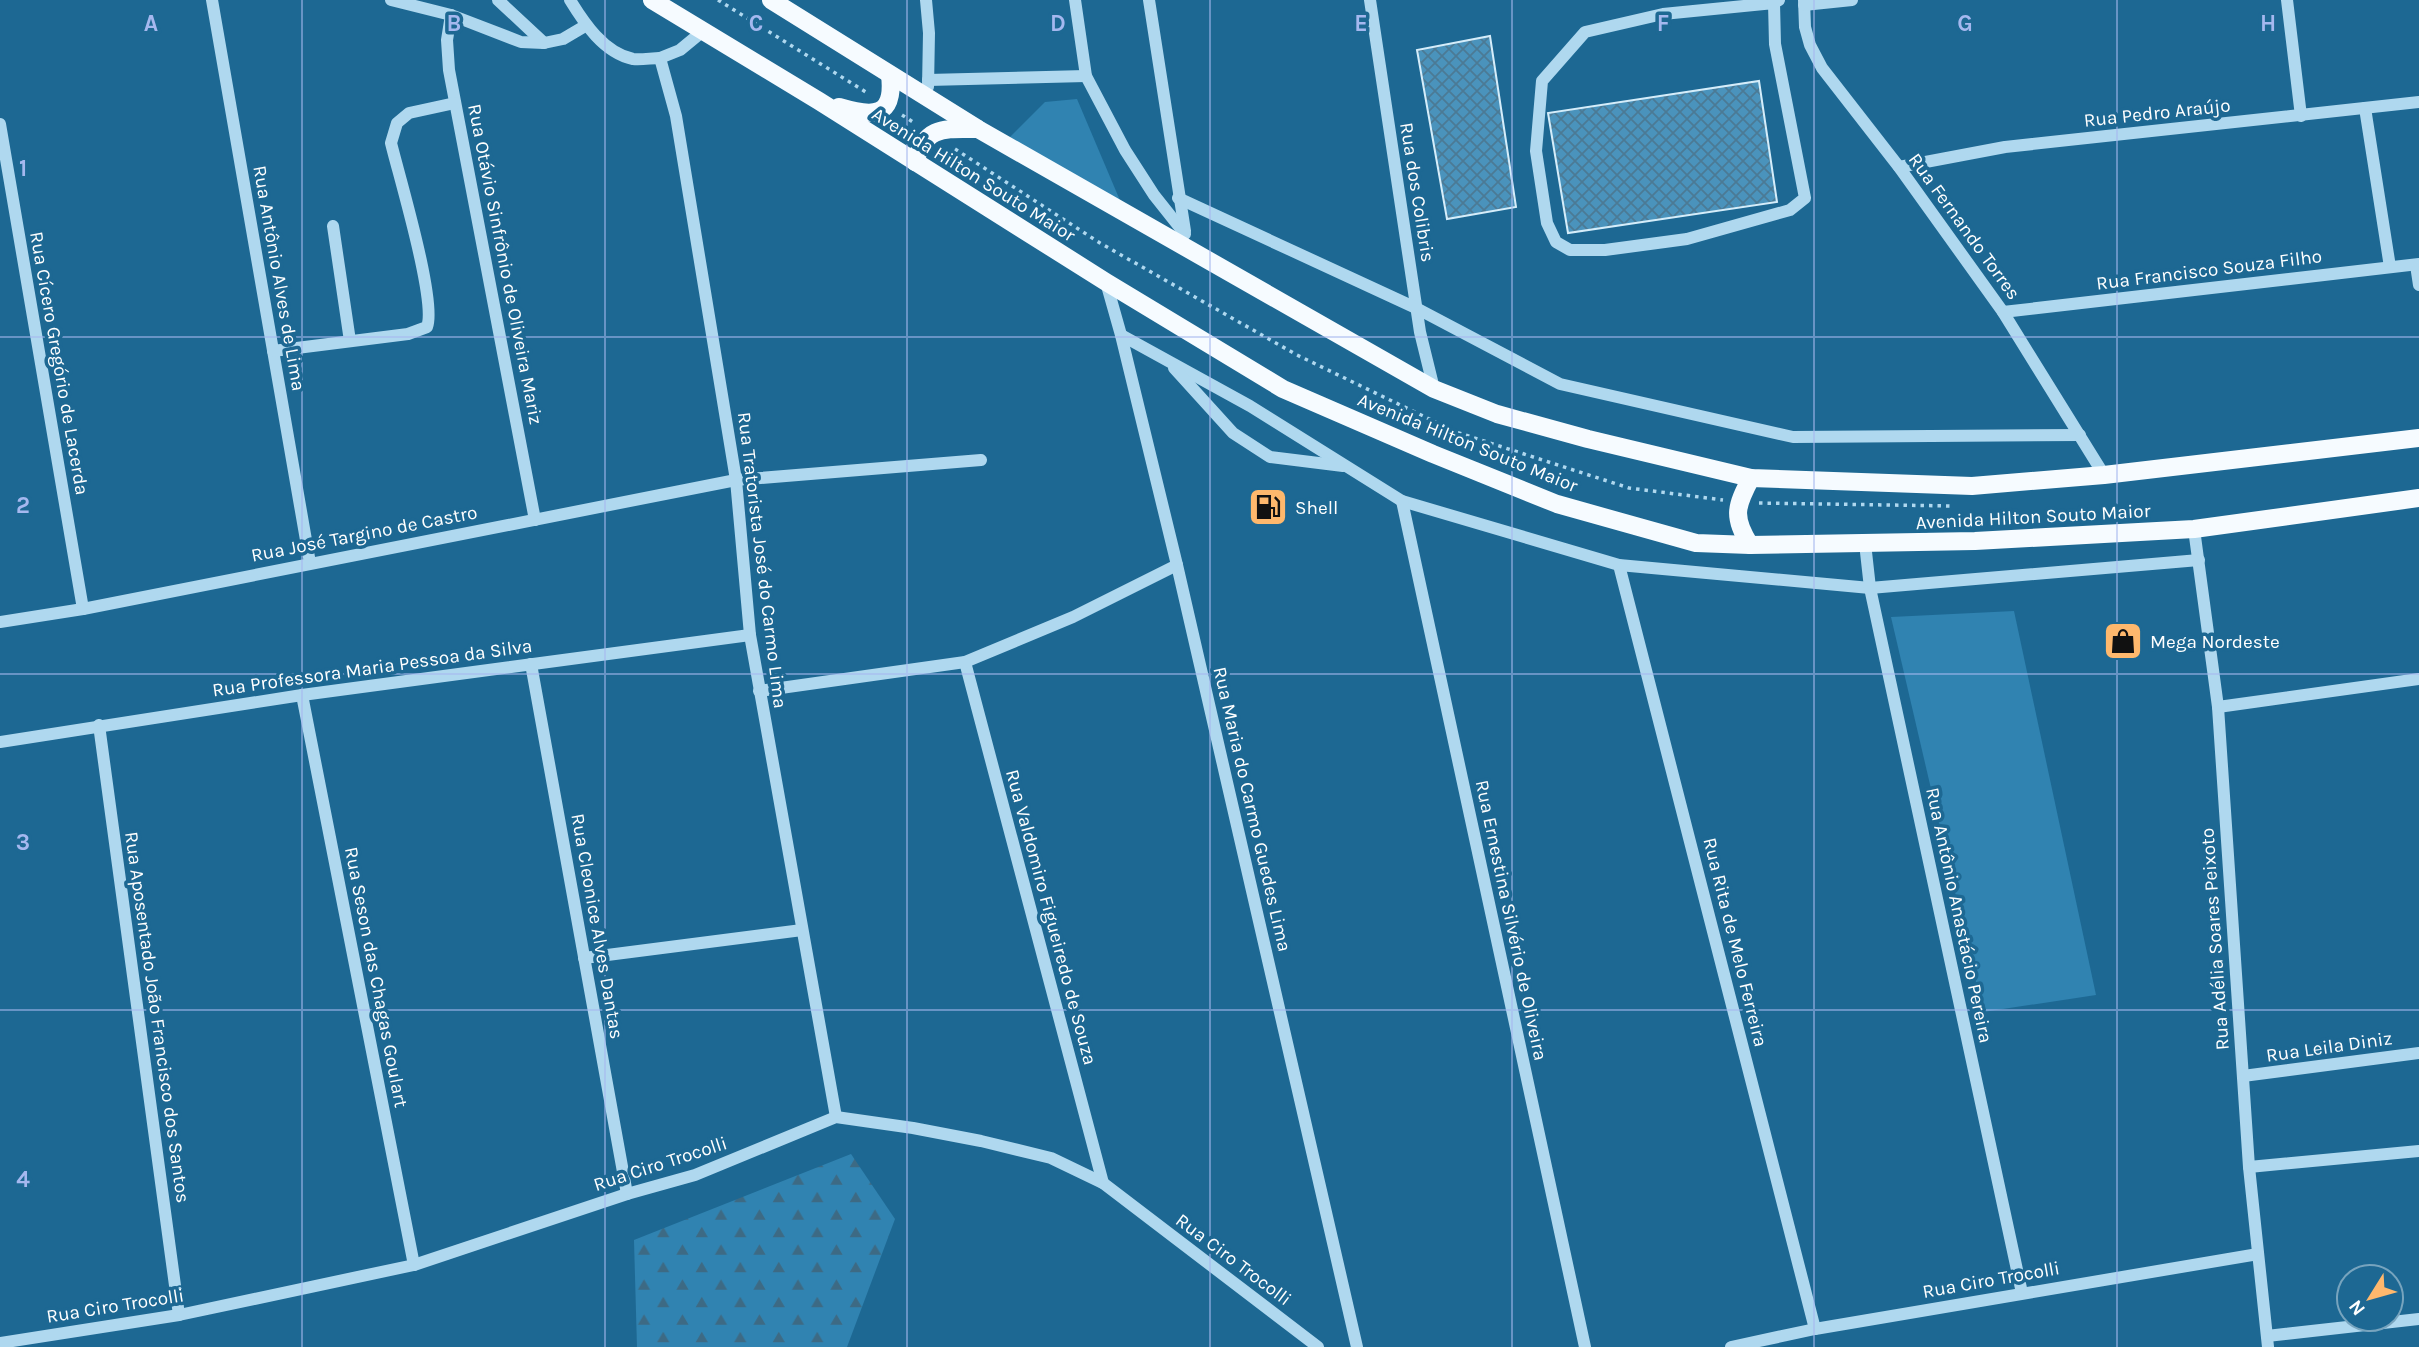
<svg xmlns="http://www.w3.org/2000/svg" width="2419" height="1347" font-family="Karla,sans-serif">
<defs>
<pattern id="forest-firs" width="22" height="20" patternUnits="userSpaceOnUse" patternTransform="scale(1.75)"><rect width="22" height="20" fill="#3083b1"/><path d="M5 1l3.5 6h-7zM16 11l3.5 6h-7z" fill="#3d6a84"/></pattern>
<pattern id="building-cross-hatch" width="8" height="8" patternUnits="userSpaceOnUse" patternTransform="scale(1.75)"><rect width="8" height="8" fill="#4a93bc"/><path d="M0 0l8 8M0 8l8-8" fill="none" stroke="#4b7a95"/></pattern>
</defs>
<rect width="100%" height="100%" fill="#1d6893"/>
<g fill="#3083b1">
<path d="M1077,99L1130,224L1003,144L1045,102Z"/>
<path d="M2014,611L2096,995L1983,1012L1891,617Z"/>
</g>
<path fill="url(#forest-firs)" d="M851,1154L895,1219L847,1347H637L634,1240Z"/>
<g fill="url(#building-cross-hatch)" stroke="#d5edfa" stroke-width="2">
<path d="M1490,36L1516,207L1447,219L1417,50Z"/>
<path d="M1759,81L1777,202L1568,233L1548,113Z"/>
</g>
<g fill="none" stroke-linecap="round" stroke-linejoin="round">
<g stroke="#afd8ef" stroke-width="3.5" stroke-dasharray="3.5 5" stroke-linecap="butt">
<path d="M718,0L869,94"/>
<path d="M902,115L916,124"/>
<path d="M955,149L1100,243L1297,355L1456,432L1629,488L1723,500"/>
<path d="M1759,503L1954,506"/>
</g>
<g stroke="#afd8ef" stroke-width="12">
<path d="M212,0L310,563"/>
<path d="M391,0L451,15L521,42L544,43L563,39L585,26"/>
<path d="M498,0L544,43"/>
<path d="M570,0C584,23 604,53 633,59C641,60 652,58 660,58"/>
<path d="M926,0L929,33L928,87"/>
<path d="M1075,0L1086,76L1125,150L1154,195L1185,234"/>
<path d="M1149,0L1185,231"/>
<path d="M1370,0L1420,332L1434,389"/>
<path d="M1804,0L1805,27L1810,45L1822,68L1899,167L2003,312L2104,475"/>
<path d="M2287,0L2301,116"/>
<path d="M1774,3L1775,44L1805,198L1790,210L1687,239L1605,250H1570L1556,242L1547,223L1536,151L1542,81L1585,32L1663,14L1774,3L1779,0"/>
<path d="M1804,5L1852,0"/>
<path d="M451,15L447,40L449,70L535,520"/>
<path d="M703,31L680,50L660,58L676,116L736,480L750,635L836,1117"/>
<path d="M928,80L1086,76"/>
<path d="M2365,108L2390,267"/>
<path d="M0,124L83,609"/>
<path d="M1899,167L2005,147L2419,102"/>
<path d="M1178,198L1416,308L1560,384L1793,437L2080,435"/>
<path d="M333,226L350,341"/>
<path d="M2416,265L2419,285"/>
<path d="M1106,282L1121,335L1177,565L1357,1347"/>
<path d="M2003,312L2419,264"/>
<path d="M1121,335L1250,406L1402,501L1619,565L1870,588L2199,560"/>
<path d="M273,351L408,334L427,327C437,302 399,176 391,143L397,123L409,113L455,103"/>
<path d="M1174,368L1233,433L1270,457L1343,466"/>
<path d="M1402,501L1585,1347"/>
<path d="M2194,529L2218,707L2249,1167L2268,1347"/>
<path d="M1865,543L1870,588L2022,1293"/>
<path d="M1619,565L1815,1329"/>
<path d="M0,622L83,609L736,480L981,460"/>
<path d="M965,662L1103,1183"/>
<path d="M531,664L627,1194"/>
<path d="M759,691L965,662L1073,617L1177,565"/>
<path d="M302,695L414,1265"/>
<path d="M2218,707L2419,679"/>
<path d="M99,725L179,1315"/>
<path d="M0,742L302,695L750,635"/>
<path d="M584,958L802,930"/>
<path d="M2243,1076L2419,1053"/>
<path d="M2249,1167L2419,1151"/>
<path d="M2267,1336L2419,1319"/>
<path d="M0,1343L179,1315L414,1265L627,1194L695,1175L836,1117L913,1128L981,1141L1051,1158L1103,1183L1318,1347"/>
<path d="M1731,1347L1815,1329L2258,1254"/>
</g>
<g stroke="#f6fbff" stroke-width="18">
<path d="M652,0L819,101L1106,282L1283,389L1433,454L1557,504L1696,543L1750,545L1975,541L2194,529L2419,498"/>
<path d="M771,0L978,129L1434,389L1497,414L1588,439L1751,478L1972,486L2104,475L2419,438"/>
<path d="M839,107C873,117 895,118 890,75"/>
<path d="M915,162C926,125 944,129 978,129"/>
<path d="M1750,545C1732,517 1736,506 1751,478"/>
</g>
</g>
<path fill="none" stroke="#a5b8ef" stroke-width="2" stroke-opacity="0.55" d="M302,0V1347M605,0V1347M907,0V1347M1210,0V1347M1512,0V1347M1814,0V1347M2117,0V1347M0,337H2419M0,674H2419M0,1010H2419"/>
<defs>
<g id="fuel-square" transform="scale(2.0125)"><rect x="-9" y="-9" width="18" height="18" rx="4" fill="#feb86d" stroke="#1d6893"/><path d="M-5.5-6h7V0h2V4h1.3V-2.5L3-4.5l.8-.8L6-3V5H2.5V1h-1V6h-7ZM-4.2-4.7v3.2H.2V-4.7Z" fill="#111"/></g>
<g id="shop-square" transform="scale(2.0125)"><rect x="-9" y="-9" width="18" height="18" rx="4" fill="#feb86d" stroke="#1d6893"/><path d="M-5-2.5h2.3a2.7 3.5 0 0 1 5.4 0H5L5.5 6h-11ZM-1.5-2.5h3a1.5 2.3 0 0 0-3 0Z" fill="#111"/></g>
</defs>
<g fill-rule="evenodd">
<use href="#fuel-square" x="1268" y="507"/>
<use href="#shop-square" x="2123" y="641"/>
</g>
<g text-anchor="middle" stroke-width="7" stroke-linejoin="round" paint-order="stroke">
<g font-size="19" fill="#fff" stroke="#1d6893">
<text transform="translate(2157 112) rotate(-6)" y="7">Rua Pedro Araújo</text>
<text transform="translate(974 174) rotate(32)" y="7">Avenida Hilton Souto Maior</text>
<text transform="translate(1418 192) rotate(81)" y="7">Rua dos Colibris</text>
<text transform="translate(1965 226) rotate(54)" y="7">Rua Fernando Torres</text>
<text transform="translate(506 264) rotate(79)" y="7">Rua Otávio Sinfrônio de Oliveira Mariz</text>
<text transform="translate(2209 269) rotate(-7)" y="7">Rua Francisco Souza Filho</text>
<text transform="translate(280 278) rotate(80)" y="7">Rua Antônio Alves de Lima</text>
<text transform="translate(60 363) rotate(80)" y="7">Rua Cícero Gregório de Lacerda</text>
<text transform="translate(1468 442) rotate(22)" y="7">Avenida Hilton Souto Maior</text>
<text transform="translate(2033 516) rotate(-3)" y="7">Avenida Hilton Souto Maior</text>
<text transform="translate(364 533) rotate(-11)" y="7">Rua José Targino de Castro</text>
<text transform="translate(763 560) rotate(83)" y="7">Rua Tratorista José do Carmo Lima</text>
<text transform="translate(372 667) rotate(-8)" y="7">Rua Professora Maria Pessoa da Silva</text>
<text transform="translate(1253 809) rotate(77)" y="7">Rua Maria do Carmo Guedes Lima</text>
<text transform="translate(1960 915) rotate(78)" y="7">Rua Antônio Anastácio Pereira</text>
<text transform="translate(1052 917) rotate(75)" y="7">Rua Valdomiro Figueiredo de Souza</text>
<text transform="translate(1512 920) rotate(78)" y="7">Rua Ernestina Silvério de Oliveira</text>
<text transform="translate(598 926) rotate(80)" y="7">Rua Cleonice Alves Dantas</text>
<text transform="translate(2214 939) rotate(-94)" y="7">Rua Adélia Soares Peixoto</text>
<text transform="translate(1736 942) rotate(76)" y="7">Rua Rita de Melo Ferreira</text>
<text transform="translate(377 977) rotate(79)" y="7">Rua Seson das Chagas Goulart</text>
<text transform="translate(158 1017) rotate(82)" y="7">Rua Aposentado João Francisco dos Santos</text>
<text transform="translate(2329 1046) rotate(-8)" y="7">Rua Leila Diniz</text>
<text transform="translate(660 1163) rotate(-18)" y="7">Rua Ciro Trocolli</text>
<text transform="translate(1234 1259) rotate(37)" y="7">Rua Ciro Trocolli</text>
<text transform="translate(1991 1279) rotate(-10)" y="7">Rua Ciro Trocolli</text>
<text transform="translate(115 1305) rotate(-9)" y="7">Rua Ciro Trocolli</text>
</g>
<g font-size="19" fill="#fff" stroke="#1d6893" text-anchor="start">
<text x="1295" y="514">Shell</text>
<text x="2150" y="648">Mega Nordeste</text>
</g>
</g>
<g font-size="23" text-anchor="middle" font-weight="bold" fill="#a5b8ef" stroke="#1d6893" stroke-width="7" stroke-linejoin="round" paint-order="stroke">
<text x="151" y="31">A</text>
<text x="454" y="31">B</text>
<text x="756" y="31">C</text>
<text x="1058" y="31">D</text>
<text x="1361" y="31">E</text>
<text x="1663" y="31">F</text>
<text x="1965" y="31">G</text>
<text x="2268" y="31">H</text>
<text x="23" y="176">1</text>
<text x="23" y="513">2</text>
<text x="23" y="850">3</text>
<text x="23" y="1187">4</text>
</g>
<g transform="translate(2370 1298) rotate(233)"><circle r="33" fill="#1d6893" stroke="#77a4be" stroke-width="2"/>
<path d="M0-5L12 26L0 18L-12 26Z" fill="#feb86d"/>
<text y="-10" font-size="19" font-weight="bold" text-anchor="middle" fill="#ffffff">N</text>
</g>
</svg>
